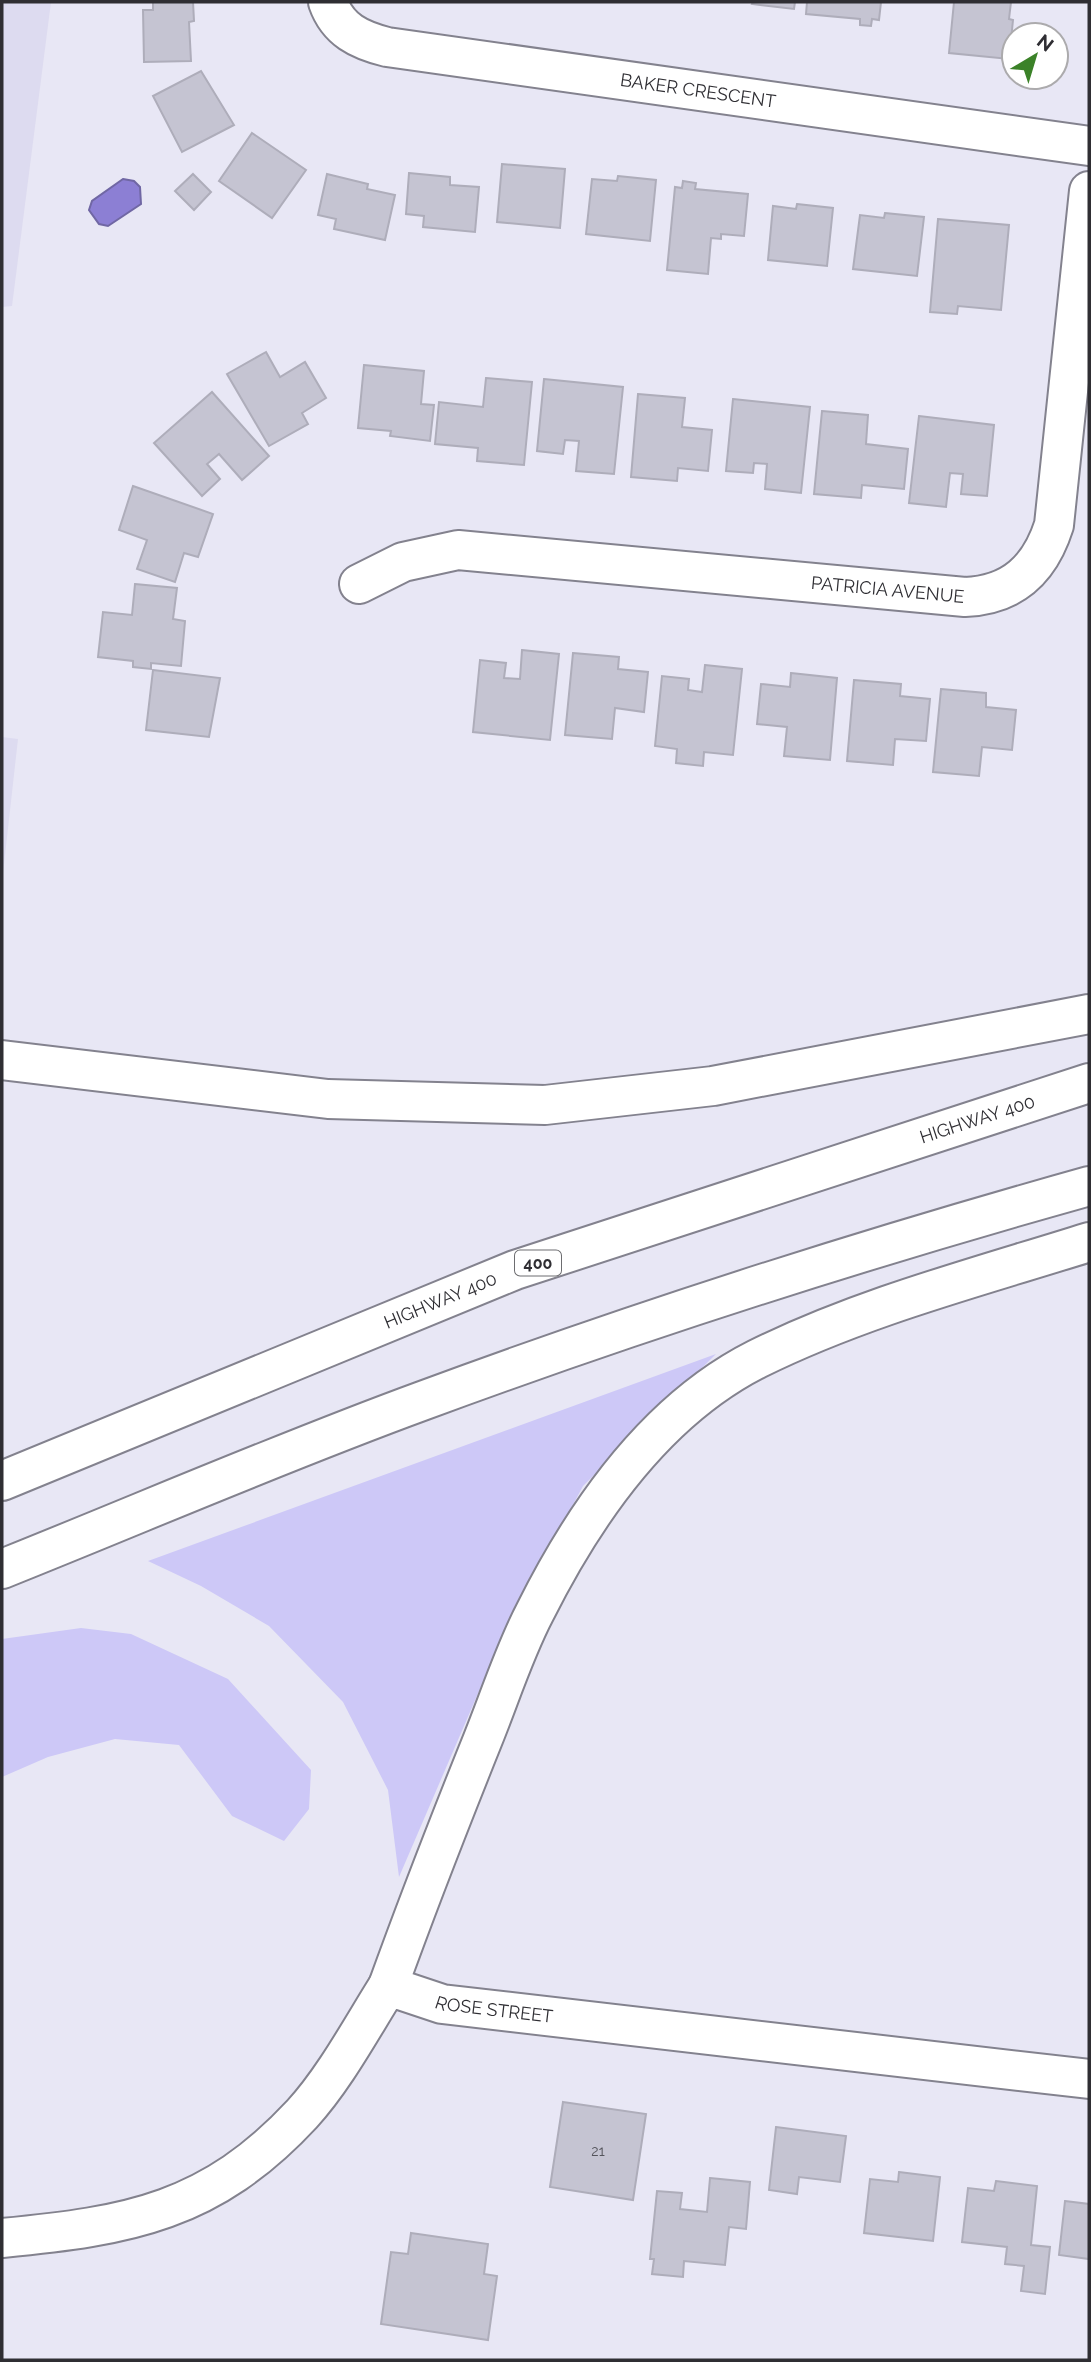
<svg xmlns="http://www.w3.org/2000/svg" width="1091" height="2362" font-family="Raleway,sans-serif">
<rect width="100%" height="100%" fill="#e8e7f5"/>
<g fill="#dddbf0">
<path d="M2,2H51L12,306L2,307Z"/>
<path d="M2,737L18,739L2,882Z"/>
</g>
<g fill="#cdc8f7">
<path d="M716,1354L583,1486L501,1640L399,1877L388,1790L343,1702L269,1626L201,1586L148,1561Z"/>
<path d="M81,1628L131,1634L228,1679L311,1770L309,1809L284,1841L232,1816L179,1745L115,1739L48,1757L2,1777V1639Z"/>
</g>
<path fill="#8c7fd4" stroke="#7067a4" stroke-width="2" d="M123,179L134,181L140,187L141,204L108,226L99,224L89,210L92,201Z"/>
<g fill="#c5c4d2" stroke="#aeadba" stroke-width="2">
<path d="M153,2H193L194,21L189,22L191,61L144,62L143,10H153Z"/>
<path d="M753,2H795L794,9L752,4Z"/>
<path d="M807,2H881L879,20L872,19L871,26L860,25V19L806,14Z"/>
<path d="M954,2H1011L1009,19L1013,20L1009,59L949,53Z"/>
<path d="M201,71L234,125L182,152L153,96Z"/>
<path d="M252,133L306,170L272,218L219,181Z"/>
<path d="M502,164L565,169L560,228L497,222Z"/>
<path d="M409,173L450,177V185L479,187L475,232L423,227L424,216L406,214Z"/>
<path d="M193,174L211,192L194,210L175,191Z"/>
<path d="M327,174L368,184L367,189L395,195L385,240L334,229L336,219L318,215Z"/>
<path d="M618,176L656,180L650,241L586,234L592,179L617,181Z"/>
<path d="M683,181L696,183L695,189L748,194L744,236L721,234V239L711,238L708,274L667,270L675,187L682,188Z"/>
<path d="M797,204L833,208L827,266L768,260L773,206L796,209Z"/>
<path d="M885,213L924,217L917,276L853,269L860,215L884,218Z"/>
<path d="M938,219L1009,225L1001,310L958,306L957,314L930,312Z"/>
<path d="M266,352L280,377L305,362L326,398L302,413L308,424L269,446L227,374Z"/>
<path d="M364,365L424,371L421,404L434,405L430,441L390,436L391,431L358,428Z"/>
<path d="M486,378L532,382L524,465L477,461L478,448L435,444L439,402L483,407Z"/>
<path d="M544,379L623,387L614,474L576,471L579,441L565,440L563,454L537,451Z"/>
<path d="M212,392L269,456L242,480L219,454L207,464L220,479L202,496L154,443Z"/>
<path d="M638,394L685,398L682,427L712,430L708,471L678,468L677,481L631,477Z"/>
<path d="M733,399L810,407L801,493L765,489L767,464L754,463L753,473L726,471Z"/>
<path d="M822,411L868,415L866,444L908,449L904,489L862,485L861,498L814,494Z"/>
<path d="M919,416L994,425L987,496L961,494L963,474L950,473L946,507L909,503Z"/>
<path d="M133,486L213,514L198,557L184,553L175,582L137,569L147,540L119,530Z"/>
<path d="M135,584L177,588L173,619L185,621L181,666L151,663V669L133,667V661L98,657L103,612L132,615Z"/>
<path d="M522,650L559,654L550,740L473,732L480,660L506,663L504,678L520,679Z"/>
<path d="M573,653L619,657L618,669L648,672L644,712L615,708L612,739L565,735Z"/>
<path d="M705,665L742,669L733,755L704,752L703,766L676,763L677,749L655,746L662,676L689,679L688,690L702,692Z"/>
<path d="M153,670L220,678L209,737L146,730Z"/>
<path d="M791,673L837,678L830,760L784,756L787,727L757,724L761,684L790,687Z"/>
<path d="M854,680L901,684L900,696L930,699L926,741L895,739L893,765L847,761Z"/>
<path d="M941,689L986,693V707L1016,710L1012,750L982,747L979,776L933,772Z"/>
<path d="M563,2102L646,2114L633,2200L550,2187Z"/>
<path d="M776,2127L846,2136L840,2182L799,2177L797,2194L769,2190Z"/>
<path d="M899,2172L940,2177L933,2241L864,2233L870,2179L898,2182Z"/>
<path d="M710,2178L750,2182L746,2229L729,2227L725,2265L684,2261L683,2277L652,2274L654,2259H650L657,2191L682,2193L680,2209L707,2212Z"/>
<path d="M996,2181L1037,2186L1031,2245L1050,2247L1045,2294L1021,2291L1024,2266L1005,2264L1007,2247L962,2242L968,2188L994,2191Z"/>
<path d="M1065,2201L1089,2204V2259L1059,2255Z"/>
<path d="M411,2233L488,2244L484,2274L497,2276L488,2340L381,2324L391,2252L408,2254Z"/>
</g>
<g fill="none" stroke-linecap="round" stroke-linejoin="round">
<g stroke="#83828e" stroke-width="42">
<g id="minor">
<path id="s1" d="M328,2C338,30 359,40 387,47L1089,146"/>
<path id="s2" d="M359,584L403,562L458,550L965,597C1013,595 1040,569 1054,525L1089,191"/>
<path id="s3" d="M2,2238C129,2226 211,2212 302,2114C335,2078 362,2027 388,1986L442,2004L1089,2079"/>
</g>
</g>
<g stroke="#83828e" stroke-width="42">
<g id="highway">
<path d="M2,1060L328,1099L545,1105L713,1086L1089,1014"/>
<path id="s4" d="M2,1481L515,1270L1089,1083"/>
<path d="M2,1569C142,1513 280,1453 422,1401C641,1320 864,1249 1089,1186"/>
<path d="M388,1986C418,1903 450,1821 483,1739C500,1697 514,1652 535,1612C584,1514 656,1410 757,1359C862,1307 978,1277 1089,1242"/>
</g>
</g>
<use href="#minor" stroke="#fff" stroke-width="38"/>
<use href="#highway" stroke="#fff" stroke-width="38"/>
</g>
<g text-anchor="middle" stroke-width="7" stroke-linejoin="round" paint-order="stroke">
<g font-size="14" fill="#54545b">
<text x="598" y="2156">21</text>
</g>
<rect fill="#fff" stroke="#6d6d70" stroke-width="2" x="515" y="1250.5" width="46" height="25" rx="5"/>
<g font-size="16" font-weight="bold" fill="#2f2e33">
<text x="538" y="1269">400</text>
</g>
<g font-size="18" fill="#2f2e33" stroke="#fff">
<text dy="6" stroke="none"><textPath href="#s1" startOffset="392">BAKER CRESCENT</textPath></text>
<text dy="6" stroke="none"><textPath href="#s2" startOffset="537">PATRICIA AVENUE</textPath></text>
<text dy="6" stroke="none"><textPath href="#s4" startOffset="1041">HIGHWAY 400</textPath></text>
<text dy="6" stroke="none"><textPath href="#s4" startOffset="474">HIGHWAY 400</textPath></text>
<text dy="6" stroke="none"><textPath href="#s3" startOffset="598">ROSE STREET</textPath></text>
</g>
</g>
<rect width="1091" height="2362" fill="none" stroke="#2f2e33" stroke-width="7"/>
<g transform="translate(1035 56) rotate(38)"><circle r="33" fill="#ffffff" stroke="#acabad" stroke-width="2"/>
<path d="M0-5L12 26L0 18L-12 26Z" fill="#3b8228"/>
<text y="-10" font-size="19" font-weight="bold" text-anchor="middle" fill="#2f2e33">N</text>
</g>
</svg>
